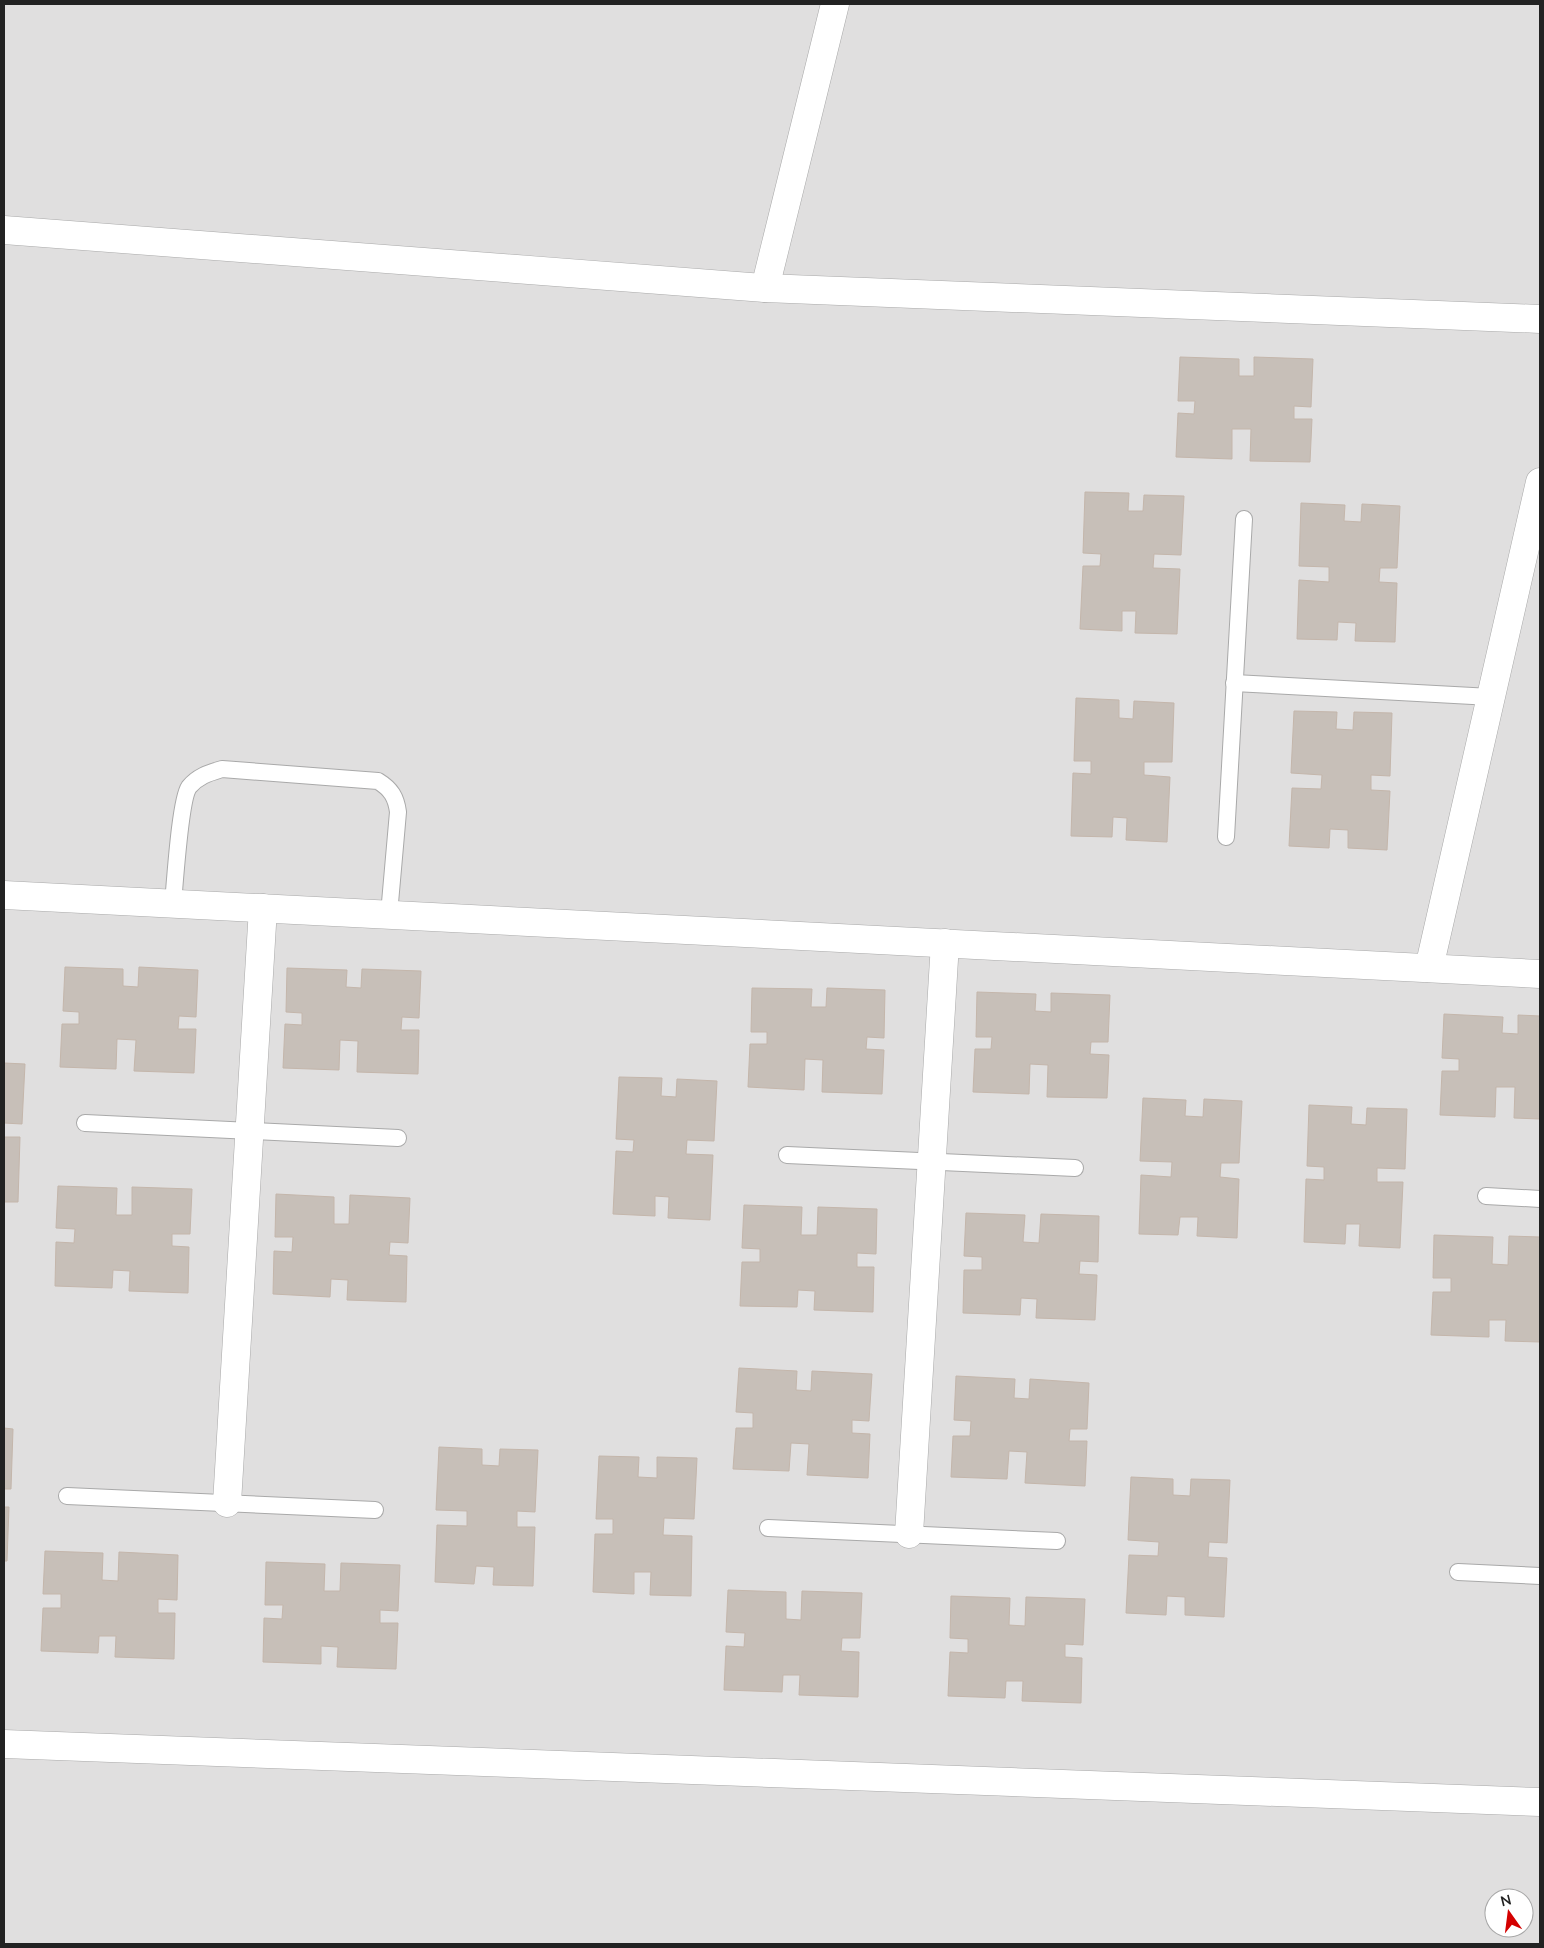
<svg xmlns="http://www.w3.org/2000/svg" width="1544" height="1948" font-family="'Nunito Sans',sans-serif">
<rect width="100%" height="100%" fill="#f2efe9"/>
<path fill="#e0dfdf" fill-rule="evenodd" d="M4,4H1540V1944H4ZM1494,1898H1524V1928H1494Z"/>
<g fill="#c7bfb8" stroke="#c4b6ab">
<path d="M1180,357L1239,359V376H1254V357L1313,359L1311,407L1294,406V419H1312L1310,462L1250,461L1251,429H1232V459L1176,457L1178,413L1194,414L1195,401H1178Z"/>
<path d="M1085,492L1129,493L1128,511H1143L1144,495L1184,496L1181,555L1154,554L1153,568L1180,569L1177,634L1135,633L1136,611H1122V631L1080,629L1083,566H1100L1101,554L1083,553Z"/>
<path d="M1301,503L1345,505L1344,521L1361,522L1362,504L1400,506L1397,568H1380L1379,582L1397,583L1395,642L1355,641L1356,623L1338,622L1337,640L1297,639L1299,580L1329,582V567L1299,566Z"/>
<path d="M1076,698L1119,700V718L1133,719L1134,701L1174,703L1172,762H1144V775L1170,777L1167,842L1126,840L1127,818L1113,817L1112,837L1071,836L1073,773L1091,774V761H1074Z"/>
<path d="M1294,711L1337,712L1336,729L1353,730L1354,712L1392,713L1390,776L1371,775V790L1390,791L1387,850L1348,848V830L1330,829L1329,848L1289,846L1292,788L1321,789L1322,775L1291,773Z"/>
<path d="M65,967L123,969V986L138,987L139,967L198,970L196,1017L179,1016L178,1029H196L194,1073L134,1071L136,1040L117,1039L116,1069L60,1067L62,1024H79V1012L63,1011Z"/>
<path d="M287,968L347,970L346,987L361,988L362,969L421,971L419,1018L402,1017L401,1030H419L418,1074L357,1072L358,1041L340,1040L339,1070L283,1068L285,1024L302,1025V1013L286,1012Z"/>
<path d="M752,988L812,989L811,1007H826L827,988L885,990L884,1038L867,1037L866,1049L884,1050L882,1094L822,1092L823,1060L805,1059L804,1090L748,1087L750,1044H767V1032H751Z"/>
<path d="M977,992L1036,994L1035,1011L1051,1012V993L1110,995L1108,1042H1091L1090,1054L1109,1055L1107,1098L1047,1097L1048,1065L1030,1064L1029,1094L973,1092L975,1049H991L992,1037H976Z"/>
<path d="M1444,1014L1503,1017L1502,1033L1518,1034V1015L1540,1016V1119L1514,1118L1515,1087H1496L1495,1117L1440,1115L1442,1071H1459V1059L1442,1058Z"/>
<path d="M4,1063L25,1064L22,1124L4,1123Z"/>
<path d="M619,1077L662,1078L661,1096L676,1097L677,1079L717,1081L714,1141L687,1140L686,1154L713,1155L710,1220L668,1218L669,1197L655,1196V1216L613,1214L616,1151L633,1152L634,1140L616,1139Z"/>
<path d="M1143,1098L1186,1100L1185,1116L1203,1117L1204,1099L1242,1101L1239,1163H1221L1220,1177L1239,1179L1237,1238L1197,1236L1198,1217H1180L1178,1235L1139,1234L1141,1175L1171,1177L1172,1162L1140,1161Z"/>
<path d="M1309,1105L1352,1107L1351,1124L1366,1125L1367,1108L1407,1109L1405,1169L1377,1168V1182H1403L1400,1248L1359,1246L1360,1224H1346L1345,1244L1304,1242L1306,1179L1324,1180V1167L1307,1166Z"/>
<path d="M4,1137H20L18,1202H4Z"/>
<path d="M58,1186L117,1188L116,1215H132V1187L192,1189L190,1234H172V1246L189,1247L188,1293L129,1291L130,1271L113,1270L112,1288L55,1286L56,1242L74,1243L75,1229L56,1228Z"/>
<path d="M276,1194L334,1197V1224H349L350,1195L410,1198L408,1243L390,1242L389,1255L407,1256L406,1302L347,1300L348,1280L331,1279L330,1297L273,1294L274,1251L292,1252L293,1237H275Z"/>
<path d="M744,1205L802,1207L801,1235H817L818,1207L877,1209L876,1254L857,1253V1267H874L873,1312L814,1310L815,1291L798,1290L797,1307L740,1306L742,1262H760V1249L742,1248Z"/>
<path d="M966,1213L1025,1215L1023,1242L1039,1243L1041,1214L1099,1216L1098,1262L1080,1261L1079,1274L1097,1275L1095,1320L1036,1318L1037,1299L1021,1298L1020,1315L963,1313L964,1270H982V1257L964,1256Z"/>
<path d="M1434,1235L1493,1237L1492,1264L1508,1265L1509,1236L1540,1237V1342L1505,1341L1506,1320H1489V1337L1431,1335L1433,1292H1451V1278H1433Z"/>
<path d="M739,1368L797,1371L796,1390L811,1391L812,1371L872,1374L869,1421L852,1420V1433L870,1434L868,1478L807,1475L809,1444L791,1443L789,1471L733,1469L736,1428H753V1413L736,1412Z"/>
<path d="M956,1376L1015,1379L1014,1398L1029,1399L1030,1379L1089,1383L1087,1429H1070L1069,1441H1087L1085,1486L1025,1483L1027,1452L1009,1451L1007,1479L951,1477L953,1436H970L971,1421L954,1420Z"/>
<path d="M4,1428L13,1429L11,1489H4Z"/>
<path d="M439,1447L482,1449V1465L499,1466L500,1449L538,1450L535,1512L517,1511V1527H535L533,1586L493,1585L494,1567L476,1566L474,1584L435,1582L437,1525L467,1526V1511L436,1510Z"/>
<path d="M599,1456L639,1457L638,1477L657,1478V1457L697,1458L694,1519L664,1518L663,1535L692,1536L691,1596L650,1595L651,1572H634V1594L593,1592L595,1534H613V1519H596Z"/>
<path d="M1131,1477L1173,1479V1495L1190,1496L1191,1479L1230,1480L1227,1543L1209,1542L1208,1557L1227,1558L1224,1617L1185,1615V1597L1167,1596L1166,1615L1126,1613L1129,1555L1158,1556L1159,1542L1128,1540Z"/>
<path d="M4,1507H9L7,1561H4Z"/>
<path d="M45,1551L103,1553L102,1580L118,1581L119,1552L178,1555L177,1600L158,1599V1613H175L174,1659L115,1657L116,1636H99L98,1653L41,1651L43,1608H61V1594H43Z"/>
<path d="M266,1562L325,1564L324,1591H340L341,1563L400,1565L398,1611L380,1610V1623H398L396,1669L337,1667L338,1647L321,1646V1664L263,1662L264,1618L282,1619L283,1605H265Z"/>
<path d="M728,1590L786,1592V1619L801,1620L802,1591L862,1593L860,1638H842L841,1651L859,1652L858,1697L799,1695L800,1675H783L782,1692L724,1690L726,1646L744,1647L745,1633L726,1632Z"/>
<path d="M951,1596L1010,1598L1009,1625L1025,1626L1026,1597L1085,1599L1083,1645L1065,1644V1657L1082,1658L1081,1703L1022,1701L1023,1681H1006L1005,1698L948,1696L950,1652L968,1653V1639L950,1638Z"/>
</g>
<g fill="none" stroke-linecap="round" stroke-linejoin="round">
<g stroke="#a9a9a9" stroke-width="18">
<g id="lane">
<path d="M1234,683L1491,697"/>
<path d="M1226,837L1244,519"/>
<path d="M173,903C175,883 180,800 189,787C198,776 209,773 222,769L378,781C391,789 396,797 398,812L389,914"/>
<path d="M85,1123L398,1138"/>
<path d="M787,1155L1075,1168"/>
<path d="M1486,1196L1540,1199"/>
<path d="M67,1496L375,1510"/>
<path d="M768,1528L1057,1541"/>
<path d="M1458,1572L1540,1576"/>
</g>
</g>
<g stroke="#a9a9a9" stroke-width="29">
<g id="street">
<path d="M4,230L765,288L1540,319"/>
<path d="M765,288L835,4"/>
<path d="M4,895L1540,974"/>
<path d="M1429,968L1540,482"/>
<path d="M227,1503L263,908"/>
<path d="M909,1534L945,943"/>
<path d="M4,1744L1540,1802"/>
</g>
</g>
<use href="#lane" stroke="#fff" stroke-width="16"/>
<use href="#street" stroke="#fff" stroke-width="28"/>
</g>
<rect width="1544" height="1948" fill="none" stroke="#222222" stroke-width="10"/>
<g transform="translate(1509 1913) rotate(346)"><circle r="24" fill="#ffffff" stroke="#a7a7a7"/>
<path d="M0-4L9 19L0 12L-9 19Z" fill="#d40000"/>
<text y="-8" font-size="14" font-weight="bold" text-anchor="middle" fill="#222222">N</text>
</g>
</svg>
